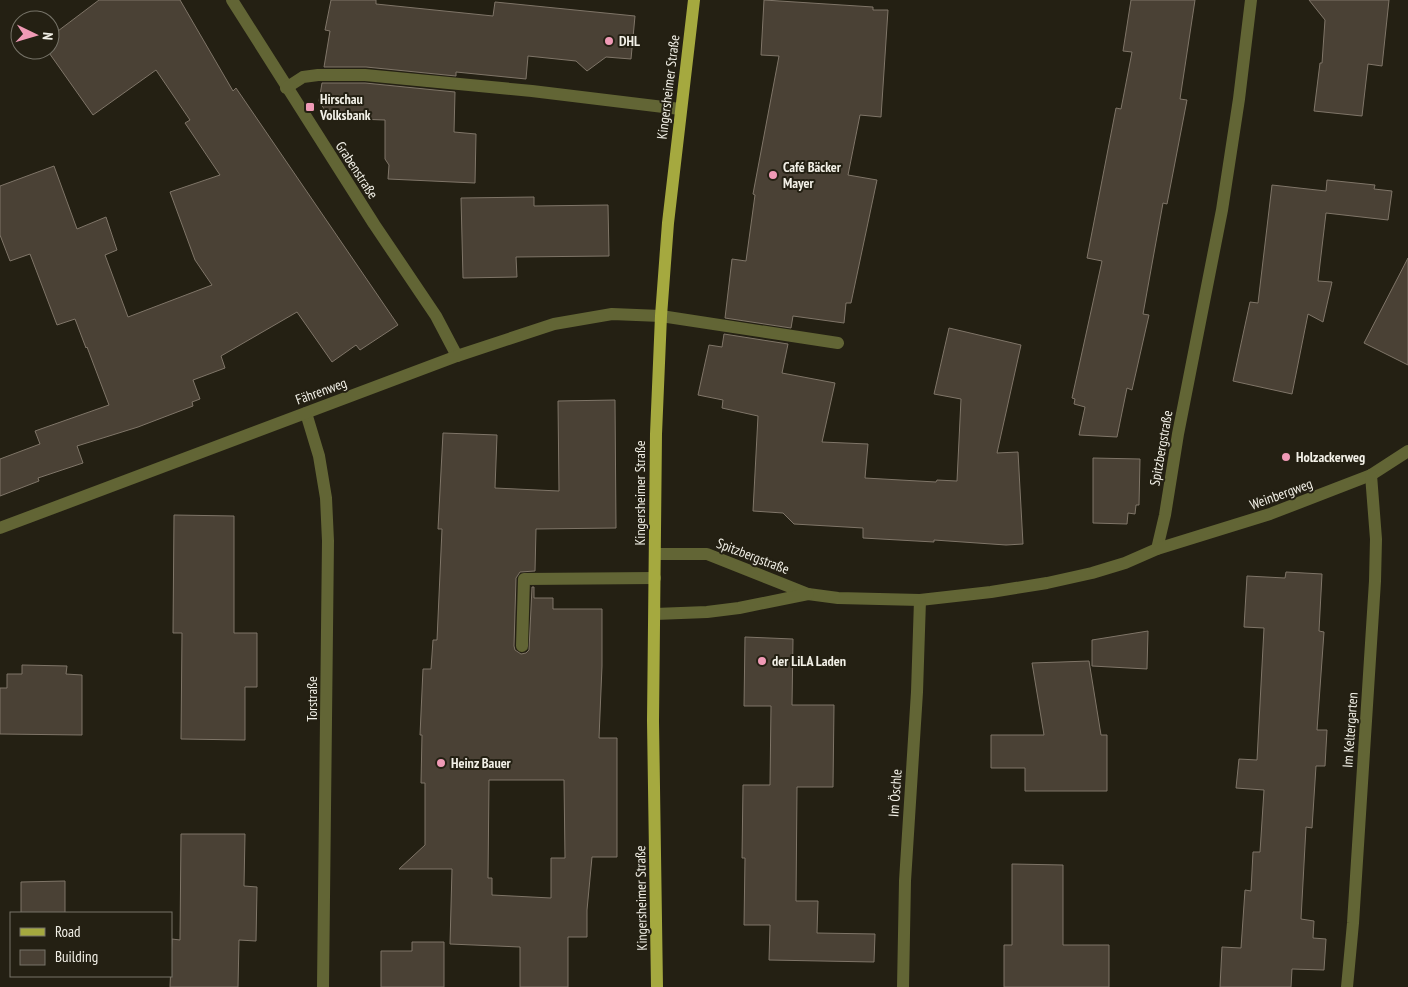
<svg xmlns="http://www.w3.org/2000/svg" width="1408" height="987" font-family="'PT Sans Narrow',sans-serif">
<rect width="100%" height="100%" fill="#242013"/>
<g fill="#4a4135" stroke="#7f7568" fill-rule="evenodd">
<path d="M99,0H180L233,91L236,88L398,325L360,350L356,345L332,362L297,312L221,356L225,368L193,380L200,399L192,402L193,406L138,427L77,446L83,463L38,478L39,481L0,496V459L40,444L35,431L109,405L87,347L86,348L75,319L57,325L30,254L10,261L0,235V186L54,166L77,229L106,217L117,250L105,255L128,317L212,285L195,260L170,192L220,175L185,123L190,120L156,70L93,115L47,50H50V37Z"/>
<path d="M331,0H376V4L493,16L495,2L635,16L631,59L606,57L587,71L576,61L528,56L526,79L456,72V76L366,67H324L330,31L325,30Z"/>
<path d="M764,0L873,7V10H888L881,117L860,115L848,175L877,180L851,303H846L844,323L793,316L791,328L725,318L732,259L746,261L755,195L753,194L779,56L761,55Z"/>
<path d="M1131,0H1195L1180,99L1187,100L1167,204L1163,203L1143,314L1149,315L1132,390L1127,388L1117,437L1079,435L1085,407L1074,404L1075,399L1072,398L1102,261L1087,258L1116,108L1121,109L1132,52L1123,51Z"/>
<path d="M1309,0H1389L1382,66L1368,64L1362,116L1314,111L1320,63H1322L1325,20Z"/>
<path d="M322,83H365L455,92L454,132L476,134L475,183L388,179L389,165L385,159V120L330,118L319,101Z"/>
<path d="M1327,180L1375,185L1374,189L1392,191L1388,220L1326,213L1318,281L1332,282L1323,322L1308,314L1292,394L1233,381L1250,302L1258,303L1272,185L1326,191Z"/>
<path d="M534,197V206L608,205L609,256L516,257L517,277L463,278L461,198Z"/>
<path d="M1408,258V365L1364,343Z"/>
<path d="M949,328L1021,345L997,453L1018,452L1023,544L1006,545L934,540V542L863,538V528L794,524L783,513L753,511L758,416L722,408L723,400L698,395L709,345L722,347L724,334L788,344L782,373L835,383L822,442L868,444L865,478L936,482L937,480L957,481L961,399L934,394Z"/>
<path d="M615,400L616,528L536,529L535,571L520,572L516,578L514,646L515,650L521,654L526,653L529,650L532,587H534V598H553V609H602V666L599,738H617V857H592L587,910V937H568V987H520V947L450,944L452,869H399L425,845V783H421L422,735H420L423,669H431L433,640H437L442,529H438L443,433L497,435L495,488L559,491L558,401ZM489,780H564L565,858H551V898L492,895V878H488Z"/>
<path d="M1093,458L1140,459L1139,505H1136L1135,514L1128,513L1127,524L1093,523Z"/>
<path d="M174,515L234,516V633H257V687H245V740L181,739L182,633H173Z"/>
<path d="M1286,572L1322,574L1319,631L1324,632L1317,730H1327L1325,766H1316L1312,828L1306,827L1301,919L1314,921L1313,938L1326,939L1324,970L1292,969L1291,987H1220L1222,947L1241,948L1245,890L1251,891L1253,852H1260L1264,790L1236,788L1239,759L1257,760L1264,628L1244,627L1247,576L1285,578Z"/>
<path d="M1148,631L1147,669L1092,666V640Z"/>
<path d="M745,637L793,639L792,705H834L833,787H797L796,901H818L817,933L875,934L874,962L769,960L770,925H744L745,858H742L743,785H770L771,706H744Z"/>
<path d="M1089,661L1101,735H1107V791H1025V768H991V735H1044L1032,663Z"/>
<path d="M22,665L67,666L66,674L82,675V735L0,734V688H7V674H22Z"/>
<path d="M181,834H245L244,886L257,887L256,941L239,940L238,987H170L172,939L180,940Z"/>
<path d="M1012,864L1063,865V945H1109V987H1004V945H1012Z"/>
<path d="M65,881V913H21V882Z"/>
<path d="M412,942H444V987H381V951H412Z"/>
</g>
<g fill="none" stroke-linecap="round" stroke-linejoin="round">
<g stroke="#626535" stroke-width="12">
<path d="M232,0L374,224L436,316L457,356"/>
<path d="M286,88L303,77L318,75H365L532,91L680,109"/>
<path d="M306,413L319,456L326,498L328,541L323,987"/>
<path d="M0,528L457,356L554,324L612,314L661,316L838,343"/>
<path d="M1157,549L1165,515L1178,434L1222,210L1239,99L1251,0"/>
<path d="M655,554H707L808,594L838,598L920,600L991,592L1047,583L1092,573L1125,563L1157,549L1270,514L1371,475L1408,451"/>
<path d="M655,614L707,612L739,608L808,594"/>
<path d="M522,646L524,579L655,578"/>
<path d="M903,987L905,881L917,692L920,600"/>
<path d="M1347,987L1353,923L1375,581L1376,539L1371,475"/>
</g>
<path stroke="#a5a93f" stroke-width="12" d="M657,987L653,721L656,434L661,316L668,223L694,0"/>
</g>
<g fill="#f09ab6" stroke="#242013" stroke-width="2">
<circle cx="609" cy="41" r="5"/>
<rect x="305" y="102" width="10" height="10" rx="2.5"/>
<circle cx="773" cy="175" r="5"/>
<circle cx="1286" cy="457" r="5"/>
<circle cx="762" cy="661" r="5"/>
<circle cx="441" cy="763" r="5"/>
</g>
<g text-anchor="middle" stroke-width="4" stroke-linejoin="round" paint-order="stroke">
<g font-size="14" font-weight="bold" fill="#f2f0e7" stroke="#242013" text-anchor="start">
<text x="619" y="46">DHL</text>
<text x="320" y="104">Hirschau<tspan x="320" dy="16">Volksbank</tspan></text>
<text x="783" y="172">Café Bäcker<tspan x="783" dy="16">Mayer</tspan></text>
<text x="1296" y="462">Holzackerweg</text>
<text x="772" y="666">der LiLA Laden</text>
<text x="451" y="768">Heinz Bauer</text>
</g>
<g font-size="14" fill="#f2f0e7" stroke="#242013">
<text transform="translate(668 87) rotate(-83)" y="5">Kingersheimer Straße</text>
<text transform="translate(357 170) rotate(57)" y="5">Grabenstraße</text>
<text transform="translate(321 391) rotate(-20)" y="5">Fährenweg</text>
<text transform="translate(1161 448) rotate(-80)" y="5">Spitzbergstraße</text>
<text transform="translate(640 493) rotate(-90)" y="5">Kingersheimer Straße</text>
<text transform="translate(1281 494) rotate(-20)" y="5">Weinbergweg</text>
<text transform="translate(753 556) rotate(21)" y="5">Spitzbergstraße</text>
<text transform="translate(312 699) rotate(-90)" y="5">Torstraße</text>
<text transform="translate(1350 730) rotate(-86)" y="5">Im Keltergarten</text>
<text transform="translate(895 793) rotate(-86)" y="5">Im Öschle</text>
<text transform="translate(641 898) rotate(-91)" y="5">Kingersheimer Straße</text>
</g>
</g>
<rect x="10" y="912" width="162" height="65" fill="#242013" stroke="#767368"/>
<rect x="20" y="928" width="25" height="8" fill="#a5a93f" stroke="#767368"/>
<text x="55" y="937" font-size="15" fill="#f2f0e7">Road</text>
<rect x="20" y="950" width="25" height="15" fill="#4a4135" stroke="#767368"/>
<text x="55" y="962" font-size="15" fill="#f2f0e7">Building</text>
<g transform="translate(35 35) rotate(95)"><circle r="24" fill="#242013" stroke="#767368"/>
<path d="M0-4L9 19L0 12L-9 19Z" fill="#f09ab6"/>
<text y="-8" font-size="14" font-weight="bold" text-anchor="middle" fill="#f2f0e7">N</text>
</g>
</svg>
